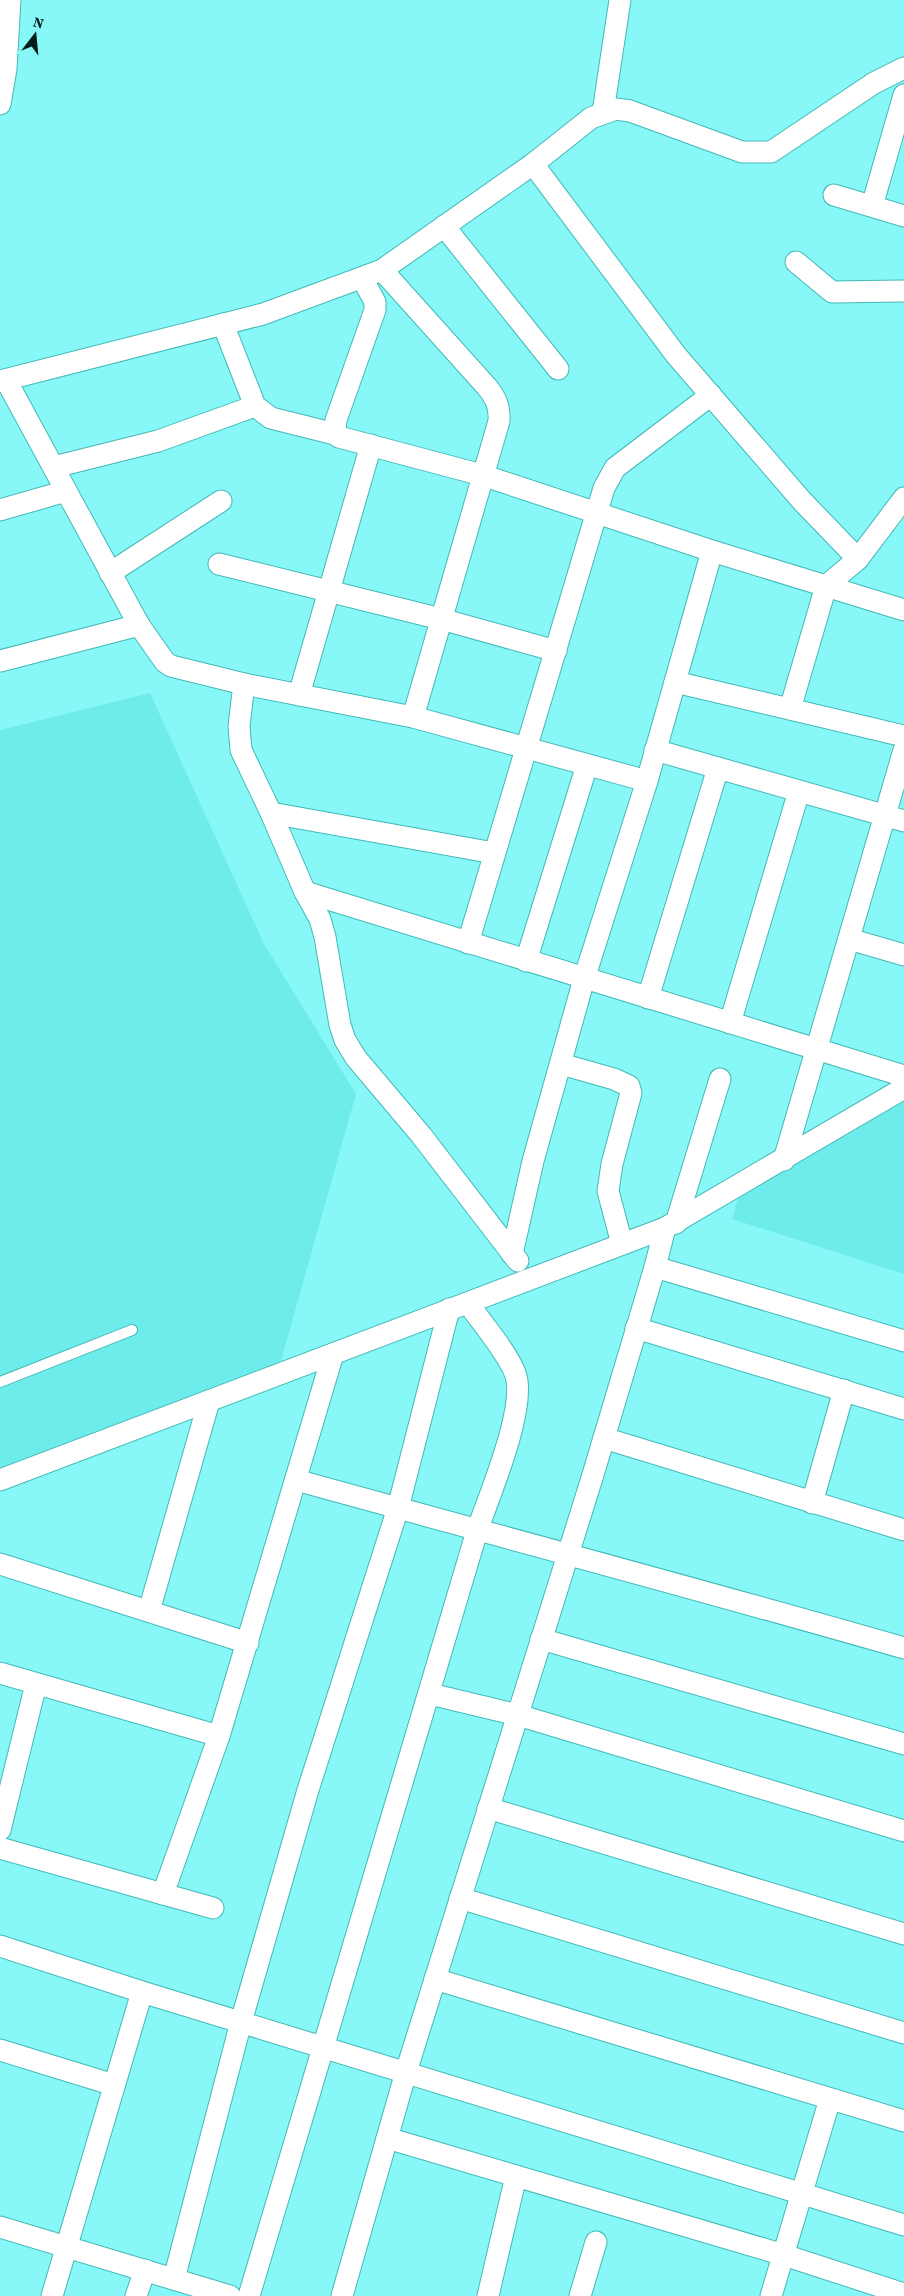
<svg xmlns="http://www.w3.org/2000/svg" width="904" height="2296" font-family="'Source Serif 4',serif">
<rect width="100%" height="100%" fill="#87f8f7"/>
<g fill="#6eecec">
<path d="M150,693L264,944L356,1094L281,1361L0,1472V730Z"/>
<path d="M904,1101V1274L732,1219L738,1198Z"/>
</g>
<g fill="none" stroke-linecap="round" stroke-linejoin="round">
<g stroke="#43b9b8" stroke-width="12">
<path id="lane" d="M0,1382L132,1330"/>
</g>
<g stroke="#43b9b8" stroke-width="23">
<g id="street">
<path d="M0,104L6,69L10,0"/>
<path d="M603,112L620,0"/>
<path d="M533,164L676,355L802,501L858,559"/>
<path d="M834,195L904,216"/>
<path d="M872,206L904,95"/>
<path d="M444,226L558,369"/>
<path d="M796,262L832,292L904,291"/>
<path d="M382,270L487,387C496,398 500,407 499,421L413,717"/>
<path d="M362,278L375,302V310L336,420L335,434L339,437L482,475L712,551L904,610"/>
<path d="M223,324L255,406L271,418L335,434"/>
<path d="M6,380L139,625L165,662L171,666L244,684L413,717L647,781"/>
<path d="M0,381L263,314L382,270L533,164L591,118L616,109L630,111L742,152H771L874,83L904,68"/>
<path d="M54,467L158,441L255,406"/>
<path d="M0,510L66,491"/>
<path d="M219,564L441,619L556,651"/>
<path d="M110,573L221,501"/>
<path d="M0,661L139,625"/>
<path d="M675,682L904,736"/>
<path d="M244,684L239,726L241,750L271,813L305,892L320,919L325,937L340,1025L345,1040L356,1058L421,1135L518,1261"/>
<path d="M299,695L371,445"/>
<path d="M790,709L826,586L858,559L904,498"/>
<path d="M655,750L904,821"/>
<path d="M271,813L494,853"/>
<path d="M305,892L904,1076"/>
<path d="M849,939L904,955"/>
<path d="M468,943L604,488L615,468L711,395"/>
<path d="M526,961L587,765"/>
<path d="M648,998L718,768"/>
<path d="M730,1023L799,791"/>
<path d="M561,1064L614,1079L629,1086L631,1093L612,1164L608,1191L622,1244"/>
<path d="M784,1160L904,750"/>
<path d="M676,1223L720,1079"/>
<path d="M512,1254L533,1161L584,979L647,781L712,551"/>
<path d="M655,1267L904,1341"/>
<path d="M636,1328L904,1409"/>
<path d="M604,1438L904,1530"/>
<path d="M0,1480L665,1228L904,1088"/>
<path d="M296,1480C499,1536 702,1590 904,1648"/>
<path d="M812,1503L844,1390"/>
<path d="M0,1564L248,1643"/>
<path d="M149,1611L209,1401"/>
<path d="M541,1639L904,1744"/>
<path d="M0,1673L219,1736"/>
<path d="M430,1694L518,1715L904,1831"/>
<path d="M488,1808L904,1934"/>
<path d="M0,1830L36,1684"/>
<path d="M0,1848L213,1908"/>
<path d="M163,1894L219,1736L333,1354"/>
<path d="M460,1898L904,2033"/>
<path d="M0,1946L142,1992L904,2225"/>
<path d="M435,1979L904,2121"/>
<path d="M0,2050L114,2085"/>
<path d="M387,2138L784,2255L904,2294"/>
<path d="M0,2227L230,2296"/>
<path d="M174,2279L241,2022L308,1790L398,1508L449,1309"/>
<path d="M52,2296L142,1992"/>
<path d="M136,2296L145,2270"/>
<path d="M249,2296L477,1531C489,1496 528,1405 515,1373C507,1352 481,1322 468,1303"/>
<path d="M342,2296L406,2072L592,1478L655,1267L665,1228"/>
<path d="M488,2296L516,2176"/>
<path d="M580,2296L596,2242"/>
<path d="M771,2296L830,2099"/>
</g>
</g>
<use href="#lane" stroke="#fff" stroke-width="10"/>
<use href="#street" stroke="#fff" stroke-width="21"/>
</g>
<g transform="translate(35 35) rotate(16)" stroke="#87f8f7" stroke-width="4" paint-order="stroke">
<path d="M0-4L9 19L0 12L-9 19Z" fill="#031c1c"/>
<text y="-8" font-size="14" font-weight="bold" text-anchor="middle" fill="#031c1c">N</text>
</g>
</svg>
